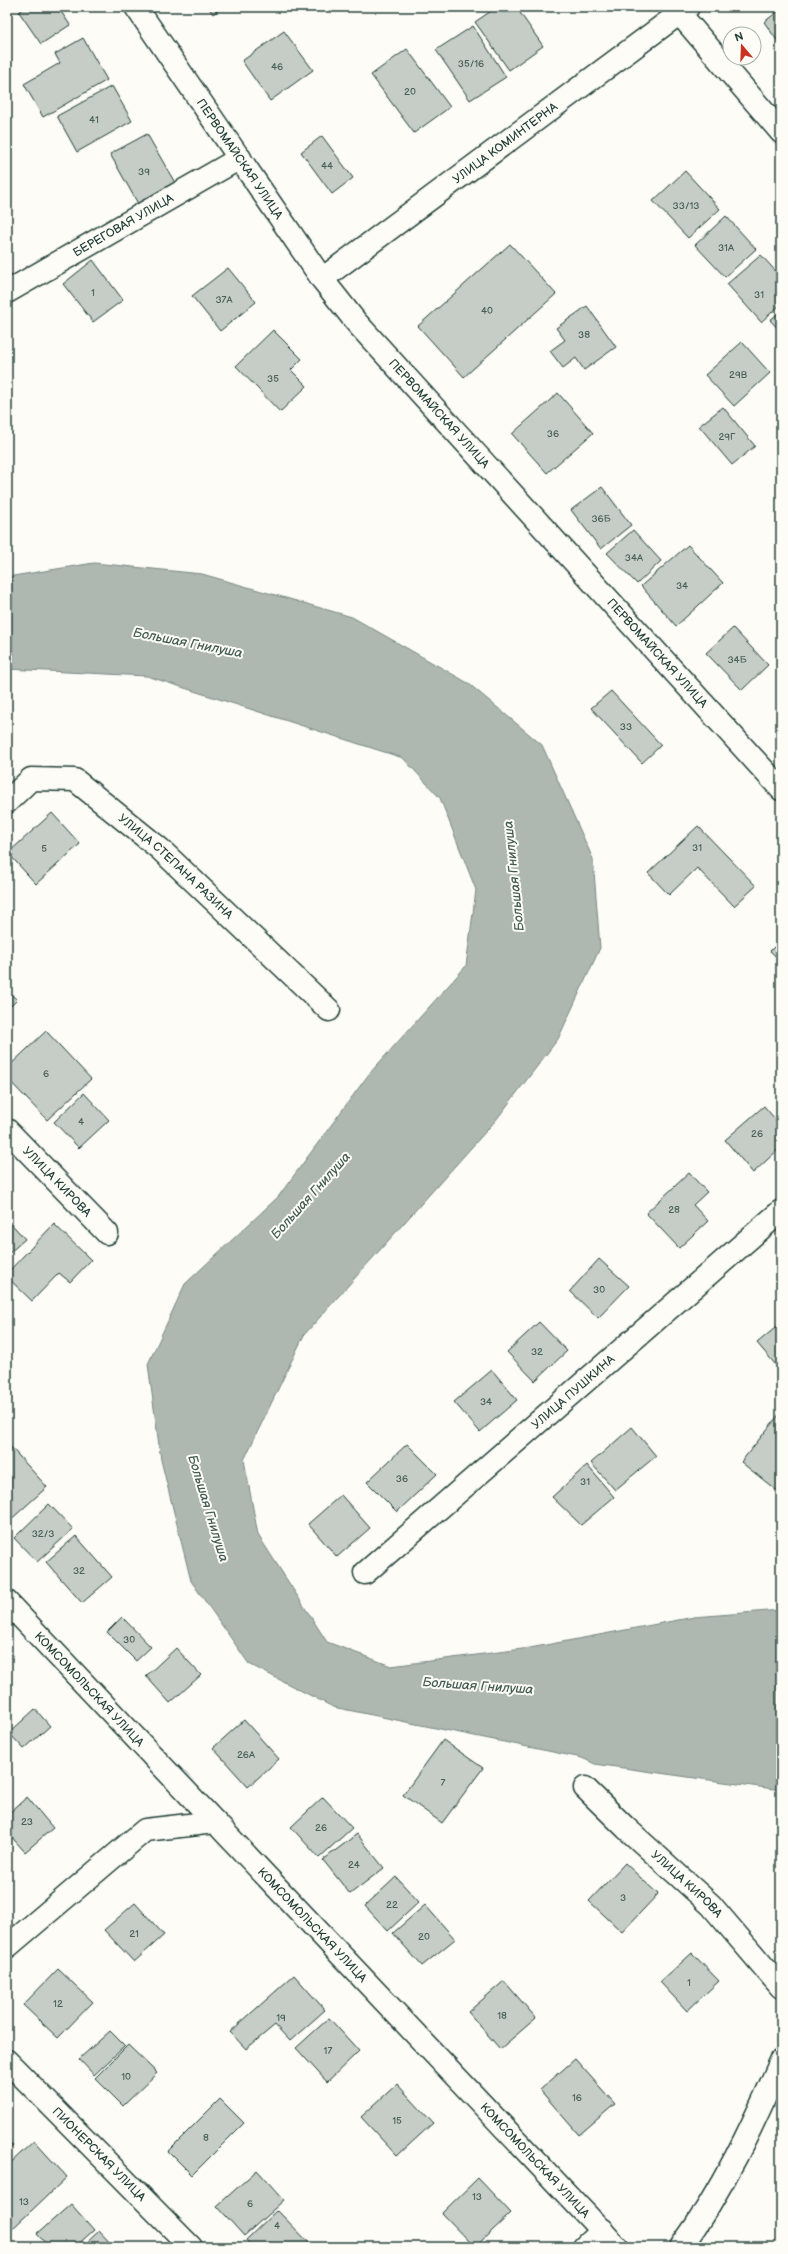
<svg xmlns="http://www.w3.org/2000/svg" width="788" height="2254" font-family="'Balsamiq Sans',sans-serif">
<rect width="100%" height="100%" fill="#fdfcf7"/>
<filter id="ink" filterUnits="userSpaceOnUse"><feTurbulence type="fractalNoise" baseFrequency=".025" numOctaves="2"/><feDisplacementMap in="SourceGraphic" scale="8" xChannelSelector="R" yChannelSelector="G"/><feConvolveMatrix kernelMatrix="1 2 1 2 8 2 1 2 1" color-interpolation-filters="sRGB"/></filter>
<g filter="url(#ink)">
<path fill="#aeb8b1" stroke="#75877f" d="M94,563L202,574L352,617L468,683L542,745L593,859L600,948L558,1039L496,1120L304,1335L244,1460L258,1535L327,1642L391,1666L530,1648L694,1617L781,1610V1790L595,1764L582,1758L333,1707L249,1664L191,1581L161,1460L148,1364L185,1284L278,1197L369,1074L466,966L476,890L440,798L403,758L147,676L7,669V577Z"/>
<g fill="#c6cdc7" stroke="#1f3d34">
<path d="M26,7H58L70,25L41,44L19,12Z"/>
<path d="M208,7H223L213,14Z"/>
<path d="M497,7H516L543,46L509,70L475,22Z"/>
<path d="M781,9V46L764,22Z"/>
<path d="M473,26L506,77L470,100L436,50Z"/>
<path d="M284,31L313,70L270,101L242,61Z"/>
<path d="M83,38L107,80L43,117L24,84L60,63L55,54Z"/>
<path d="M407,49L450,107L414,133L371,75Z"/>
<path d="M112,86L132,121L77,152L57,116Z"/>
<path d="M147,134L178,188L141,209L110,154Z"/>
<path d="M322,136L353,178L332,194L301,152Z"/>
<path d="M685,171L720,209L688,238L653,201Z"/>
<path d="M726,216L756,249L725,277L695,245Z"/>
<path d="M510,244L556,294L464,377L418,326Z"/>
<path d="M761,255L781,277V304L761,322L727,284Z"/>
<path d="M93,260L123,300L93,322L63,284Z"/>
<path d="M228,268L256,302L220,331L192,296Z"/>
<path d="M587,306L616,347L584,370L576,358L563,368L550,351L565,340L556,328Z"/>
<path d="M781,311V332L770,320Z"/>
<path d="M273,330L302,359L291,370L307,386L280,412L236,366Z"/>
<path d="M742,342L770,373L734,406L705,375Z"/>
<path d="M558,393L593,433L547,473L512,434Z"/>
<path d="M723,407L755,446L732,465L699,426Z"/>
<path d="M602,487L631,525L601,549L571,510Z"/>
<path d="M633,530L661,561L637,584L607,553Z"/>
<path d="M688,545L723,583L676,626L641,586Z"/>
<path d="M733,628L768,665L742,690L706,653Z"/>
<path d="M611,691L661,745L642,763L591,708Z"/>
<path d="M52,813L80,844L36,884L8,853Z"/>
<path d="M698,826L756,886L734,906L697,868L669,895L648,873Z"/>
<path d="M781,940V961L770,951Z"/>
<path d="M7,990L17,1000L7,1010Z"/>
<path d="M46,1031L91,1079L47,1120L7,1078V1068Z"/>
<path d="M84,1093L109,1120L79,1148L54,1122Z"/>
<path d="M764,1106L781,1126V1147L753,1173L725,1140Z"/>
<path d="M689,1173L707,1192L693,1205L708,1221L679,1248L646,1213Z"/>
<path d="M7,1219L25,1239L7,1255Z"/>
<path d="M54,1224L91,1260L70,1282L59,1273L32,1301L7,1277V1273Z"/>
<path d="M599,1259L629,1286L598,1318L570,1291Z"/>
<path d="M539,1322L567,1351L535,1381L507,1352Z"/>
<path d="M781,1323V1371L757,1343Z"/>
<path d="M492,1370L517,1400L480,1432L454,1402Z"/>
<path d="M781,1412V1485L776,1490L741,1462Z"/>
<path d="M632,1427L656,1456L615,1490L591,1463Z"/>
<path d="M407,1444L437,1474L397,1512L367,1482Z"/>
<path d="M9,1445L47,1487L7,1523V1446Z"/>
<path d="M587,1465L614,1497L581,1525L552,1497Z"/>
<path d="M341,1495L370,1528L337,1557L308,1524Z"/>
<path d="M49,1504L73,1529L37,1562L14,1538Z"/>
<path d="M76,1536L112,1577L82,1603L46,1562Z"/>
<path d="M122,1617L151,1647L136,1661L107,1632Z"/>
<path d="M176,1648L201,1675L170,1703L146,1676Z"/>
<path d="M35,1709L50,1726L24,1749L9,1733Z"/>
<path d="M244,1720L279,1759L248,1787L213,1748Z"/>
<path d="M443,1740L483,1768L442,1823L403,1795Z"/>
<path d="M27,1797L53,1828L25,1852L7,1832V1815Z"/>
<path d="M323,1797L352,1828L319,1858L291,1827Z"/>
<path d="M357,1834L384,1868L350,1894L323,1860Z"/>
<path d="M625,1863L658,1894L622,1932L589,1901Z"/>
<path d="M396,1877L419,1902L388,1931L365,1906Z"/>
<path d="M135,1903L164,1935L134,1962L104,1930Z"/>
<path d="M425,1905L455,1939L422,1966L393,1933Z"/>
<path d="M692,1953L719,1981L687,2011L660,1982Z"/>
<path d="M58,1969L93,2002L58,2038L23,2005Z"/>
<path d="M294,1975L325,2010L290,2041L275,2025L246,2049L230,2032Z"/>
<path d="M504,1981L536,2018L500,2049L468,2012Z"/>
<path d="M329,2018L359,2051L327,2082L296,2048Z"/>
<path d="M110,2031L125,2046L94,2075L79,2059Z"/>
<path d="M128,2045L157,2073L123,2106L95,2078Z"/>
<path d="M575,2059L615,2104L579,2135L540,2090Z"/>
<path d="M397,2084L433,2123L397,2156L361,2117Z"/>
<path d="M220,2099L244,2123L192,2175L168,2151Z"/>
<path d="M7,2139L13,2146L7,2152Z"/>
<path d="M34,2141L67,2177L11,2230L7,2226V2166Z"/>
<path d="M257,2170L284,2200L244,2236L217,2206Z"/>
<path d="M478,2178L511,2213L475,2247L442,2213Z"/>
<path d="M71,2204L94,2230L75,2247H49L37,2234Z"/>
<path d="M277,2210L313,2247H253L246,2240Z"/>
<path d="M99,2231L114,2247H82Z"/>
</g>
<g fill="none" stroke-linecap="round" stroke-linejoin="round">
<g stroke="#1f3d34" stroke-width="25">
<g id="street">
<path id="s1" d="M136,7L322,279L356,322L781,789"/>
<path d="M674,7L781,132"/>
<path id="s2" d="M322,279L688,7"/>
<path id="s3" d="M7,292L240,158"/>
<path id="s4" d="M7,802L31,779L75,780L160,849L329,1010"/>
<path id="s5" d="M7,1130L107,1233"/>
<path id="s6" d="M365,1573L781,1211"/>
<path id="s7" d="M7,1602L215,1822"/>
<path id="s8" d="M585,1788L626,1828L711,1905L781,1987"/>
<path id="s9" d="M7,2061L191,2247"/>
<path d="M584,2247L602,2230"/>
<path d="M681,2247C722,2191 753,2125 781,2061"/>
</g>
</g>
<g stroke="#1f3d34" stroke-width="25">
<g id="secondary">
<path id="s10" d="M7,1947L145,1830L215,1822L617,2247"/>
</g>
</g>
<use href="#street" stroke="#fdfcf7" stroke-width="22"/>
<use href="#secondary" stroke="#fdfcf7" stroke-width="22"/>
</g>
</g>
<g text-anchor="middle" stroke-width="4" stroke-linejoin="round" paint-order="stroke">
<g font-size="10" fill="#496159">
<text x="471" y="67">35/16</text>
<text x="277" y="70">46</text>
<text x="410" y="95">20</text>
<text x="94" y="123">41</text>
<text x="327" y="169">44</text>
<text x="144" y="175">39</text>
<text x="686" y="209">33/13</text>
<text x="726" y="251">31А</text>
<text x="93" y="296">1</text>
<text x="759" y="298">31</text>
<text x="224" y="303">37А</text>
<text x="487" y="314">40</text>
<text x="584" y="338">38</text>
<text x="738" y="378">29В</text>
<text x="273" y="382">35</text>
<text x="553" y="437">36</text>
<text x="727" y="440">29Г</text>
<text x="601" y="522">36Б</text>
<text x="634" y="561">34А</text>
<text x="682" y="589">34</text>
<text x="737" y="663">34Б</text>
<text x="626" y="730">33</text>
<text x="697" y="851">31</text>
<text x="44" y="852">5</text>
<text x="46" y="1077">6</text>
<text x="81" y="1125">4</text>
<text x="757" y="1137">26</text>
<text x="674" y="1213">28</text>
<text x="599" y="1293">30</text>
<text x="537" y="1355">32</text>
<text x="486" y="1405">34</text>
<text x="402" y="1482">36</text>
<text x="585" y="1485">31</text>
<text x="43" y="1537">32/3</text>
<text x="79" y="1574">32</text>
<text x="129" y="1643">30</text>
<text x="246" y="1758">26А</text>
<text x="443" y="1786">7</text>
<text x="27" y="1825">23</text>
<text x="321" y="1831">26</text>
<text x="354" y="1868">24</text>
<text x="623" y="1901">3</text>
<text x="392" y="1908">22</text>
<text x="134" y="1937">21</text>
<text x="424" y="1940">20</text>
<text x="689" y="1986">1</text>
<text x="58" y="2007">12</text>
<text x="502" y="2019">18</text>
<text x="281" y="2021">19</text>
<text x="328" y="2054">17</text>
<text x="126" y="2080">10</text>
<text x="577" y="2101">16</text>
<text x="397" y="2124">15</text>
<text x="206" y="2141">8</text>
<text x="477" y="2200">13</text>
<text x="24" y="2205">13</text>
<text x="250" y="2207">6</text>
<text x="277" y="2229">4</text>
</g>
<g font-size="12" fill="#1f3d34" stroke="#fdfcf7">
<text dy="4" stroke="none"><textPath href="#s2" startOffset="228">УЛИЦА КОМИНТЕРНА</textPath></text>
<text dy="4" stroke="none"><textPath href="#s1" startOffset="184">ПЕРВОМАЙСКАЯ УЛИЦА</textPath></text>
<text dy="4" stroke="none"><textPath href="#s3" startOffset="134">БЕРЕГОВАЯ УЛИЦА</textPath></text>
<text dy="4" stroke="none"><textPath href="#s1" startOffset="508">ПЕРВОМАЙСКАЯ УЛИЦА</textPath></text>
<text dy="4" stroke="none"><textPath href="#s1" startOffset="832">ПЕРВОМАЙСКАЯ УЛИЦА</textPath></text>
<text dy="4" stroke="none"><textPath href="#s4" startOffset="210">УЛИЦА СТЕПАНА РАЗИНА</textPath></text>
<text dy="4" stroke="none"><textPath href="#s5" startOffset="72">УЛИЦА КИРОВА</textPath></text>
<text dy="4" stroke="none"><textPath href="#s6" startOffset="276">УЛИЦА ПУШКИНА</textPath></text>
<text dy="4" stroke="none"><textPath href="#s7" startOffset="120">КОМСОМОЛЬСКАЯ УЛИЦА</textPath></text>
<text dy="4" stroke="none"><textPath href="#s8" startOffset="140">УЛИЦА КИРОВА</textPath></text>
<text dy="4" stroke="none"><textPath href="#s10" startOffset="393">КОМСОМОЛЬСКАЯ УЛИЦА</textPath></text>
<text dy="4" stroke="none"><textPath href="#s9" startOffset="131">ПИОНЕРСКАЯ УЛИЦА</textPath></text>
<text dy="4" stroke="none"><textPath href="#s10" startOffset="717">КОМСОМОЛЬСКАЯ УЛИЦА</textPath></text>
</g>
<g font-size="13" font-style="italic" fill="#435c53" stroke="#fdfcf7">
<text transform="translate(188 642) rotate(11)" y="5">Большая Гнилуша</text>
<text transform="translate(513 876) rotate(-96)" y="5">Большая Гнилуша</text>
<text transform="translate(310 1195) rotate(-48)" y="5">Большая Гнилуша</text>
<text transform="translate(209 1508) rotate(73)" y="5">Большая Гнилуша</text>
<text transform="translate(478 1685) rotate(4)" y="5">Большая Гнилуша</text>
</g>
</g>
<rect width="788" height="2254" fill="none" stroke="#fdfcf7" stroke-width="24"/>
<rect x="12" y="12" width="764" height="2230" fill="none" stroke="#1f3d34" stroke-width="1.5" filter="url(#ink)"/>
<g transform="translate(742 46) rotate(341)"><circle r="19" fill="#fdfcf7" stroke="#a4b0a9"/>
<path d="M0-3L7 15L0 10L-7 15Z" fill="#c8321e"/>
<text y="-6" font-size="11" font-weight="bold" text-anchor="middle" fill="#1f3d34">N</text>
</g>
</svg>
